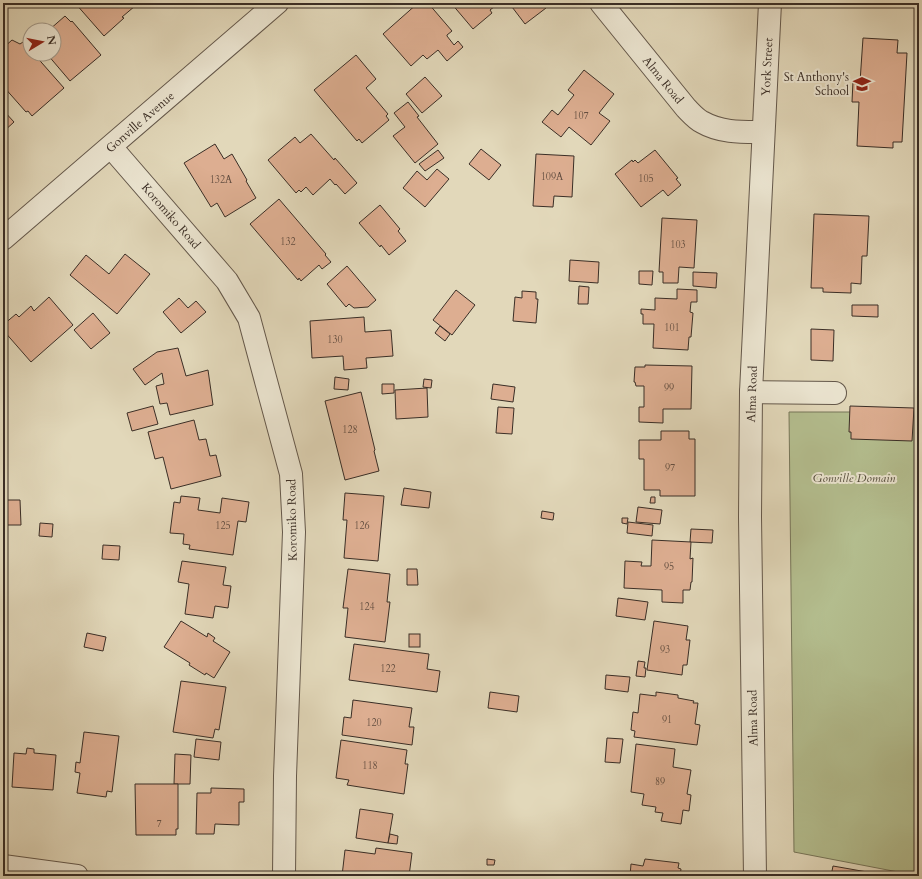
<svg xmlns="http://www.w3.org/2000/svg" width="922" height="879" font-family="Cardo,serif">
<rect width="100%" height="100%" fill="#e2d8ba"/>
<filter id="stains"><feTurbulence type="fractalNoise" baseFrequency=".005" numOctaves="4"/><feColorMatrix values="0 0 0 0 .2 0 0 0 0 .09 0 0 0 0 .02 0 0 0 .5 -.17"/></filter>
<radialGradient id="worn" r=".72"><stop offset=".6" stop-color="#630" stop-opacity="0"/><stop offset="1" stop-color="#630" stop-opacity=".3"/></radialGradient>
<path fill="#b4be8f" stroke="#77765a" d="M789,412H919V876L794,852Z"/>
<g fill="#ddae91" stroke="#3a2e26">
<path d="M75,3H132L135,6L122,17L124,18L104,36Z"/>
<path d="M418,3H428L452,31L447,35V36L454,45L458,41L463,47L447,61L438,50L427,59L423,55L411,66L383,34Z"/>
<path d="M451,3H499L490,10L492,13L473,29Z"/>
<path d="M509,3H542L546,8L525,24Z"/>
<path d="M65,16L71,22L72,21L101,55L70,81L47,54H54V30H49Z"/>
<path d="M863,38L898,40L897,53H907L902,142H893V148L857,146L859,102H852L853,81L860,82Z"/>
<path d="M12,40L20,44L23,42L30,50V54H34L64,88L32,116L28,111L26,112L3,86V48Z"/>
<path d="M356,55L376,79L366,88L388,114L386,116L389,120L362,143L359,139L357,141L314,90Z"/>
<path d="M584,70L614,94L599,113L610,121L591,145L569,127L561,137L542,122L552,110L558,115L574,95L568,90Z"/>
<path d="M425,77L442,96L422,113L406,94Z"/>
<path d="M408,102L419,116L417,117L438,144L415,163L393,136L405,127L394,113Z"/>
<path d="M3,110L14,122L3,132Z"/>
<path d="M311,134L334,160L335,158L357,183L345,194L336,184L335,185L330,179L313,195L306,187L301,192L299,190L296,193L268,160L295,137L300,143Z"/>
<path d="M215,144L224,159L232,154L247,180L246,181L256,198L225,217L217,203L211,207L184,163Z"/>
<path d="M481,149L501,165L489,180L469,164Z"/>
<path d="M438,150L444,158L425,171L419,164Z"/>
<path d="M655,150L678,178L676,179L681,185L668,196L663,190L641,207L615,174L632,160L633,162L635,160L638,163Z"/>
<path d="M536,154L574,156L572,197L554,196L553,207L533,206Z"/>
<path d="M437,169L449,179L425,207L403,188L417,171L427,180Z"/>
<path d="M279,199L326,254L325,255L331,262L322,269L319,265L301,281L299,278L298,280L250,224Z"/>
<path d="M380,205L400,229L398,231L406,241L389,255L381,245L380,247L359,223Z"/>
<path d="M814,214L869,216L867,256H862L861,284L851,283V293L823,292V288H811Z"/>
<path d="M662,218L697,220L694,268L679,267L678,283H663V272H659Z"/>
<path d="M125,254L150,274L117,314L70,275L86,255L109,274Z"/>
<path d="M570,260L599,262L598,283L569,281Z"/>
<path d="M347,266L376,300L368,307L354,308L349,304L346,307L327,284Z"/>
<path d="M639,271H653L652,285L639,284Z"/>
<path d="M693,272L717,273L716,288L693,286Z"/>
<path d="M579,286L589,287L588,304H578Z"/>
<path d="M677,289L697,290V302H691L690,312L693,313L691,337H689L688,350L653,348L654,324H643V314H641V309L655,310V298L677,299Z"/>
<path d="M456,290L475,305L452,335L433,320Z"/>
<path d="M522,291L536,292V299H538L536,323L513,321L515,297L522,298Z"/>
<path d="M49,297L73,325L31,362L3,330V325L16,314L19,317L31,306L34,311Z"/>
<path d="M179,298L188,308L196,301L206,312L181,333L163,312Z"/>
<path d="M852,305H878V317L852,316Z"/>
<path d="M93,313L110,333L91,349L74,330Z"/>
<path d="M364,317L365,332L391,330L393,356L366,358L367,368L344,370L343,356L312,358L310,321Z"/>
<path d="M440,326L450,334L445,341L435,333Z"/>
<path d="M811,329L834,330L833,361L811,360Z"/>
<path d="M178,348L186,376L208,370L213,405L170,415L167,403L160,404L156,386L164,384L162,373L145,385L133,369L157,352Z"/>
<path d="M645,365L692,366L691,409H663V423L639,422V407H644V386H636L635,382H634L635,367H645Z"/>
<path d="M335,377L349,379L348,390L334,389Z"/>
<path d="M424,379L432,380L431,388L423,387Z"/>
<path d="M382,384H394V393L382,394Z"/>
<path d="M493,384L515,387L513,402L491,399Z"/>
<path d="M427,388L428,417L396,419L395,390Z"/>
<path d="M361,392L375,450L374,451L379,471L345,480L325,401Z"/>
<path d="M153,406L158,424L132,431L127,413Z"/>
<path d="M850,406L914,408L912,441L851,439V432H849Z"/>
<path d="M498,407L514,408L512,434L496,433Z"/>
<path d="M194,420L199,440L206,439L210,456L216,455L221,476L171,489L163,457L155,459L148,432Z"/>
<path d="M661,431H689V439H695V496H660V490H644V459H639V440H661Z"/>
<path d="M404,488L431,492L429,508L401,505Z"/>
<path d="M345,493L384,496L378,561L344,558L347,520H343Z"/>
<path d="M181,496L200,498L198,510L220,513L222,498L249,502L246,522L238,521L233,555L189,549L190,545L183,544L184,534L170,533L174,502L180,503Z"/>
<path d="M651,497H655V503H650Z"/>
<path d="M3,500H20L21,525H3Z"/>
<path d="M638,507L662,510L660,524L636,522Z"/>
<path d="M542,511L554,513L553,520L541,518Z"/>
<path d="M622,518H628L627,524L622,523Z"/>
<path d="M628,522L653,525L652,536L627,533Z"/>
<path d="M40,523L53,524L52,537L39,536Z"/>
<path d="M691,529L713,530L712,543L690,542Z"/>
<path d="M652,540L691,542L690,559L693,558L692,582H691L690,590H683V603L662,602V590L624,588L625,561L642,562L641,566H651Z"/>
<path d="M103,545L120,546L119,560L102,559Z"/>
<path d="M182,561L226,567L223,585L231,586L228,608L215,606L213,618L185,614L189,584L178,582Z"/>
<path d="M348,569L390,574L387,602H390L385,642L345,637L348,608H343Z"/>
<path d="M407,569H417L418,585H407Z"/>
<path d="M618,598L648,602L645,620L616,616Z"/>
<path d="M181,621L207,637L208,633L215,638L213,641L230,652L214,678L206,673L205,675L189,665L190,663L164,647Z"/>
<path d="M654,621L688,626L686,640H690L687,665H683L682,675L647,670Z"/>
<path d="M87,633L106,637L103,651L84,647Z"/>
<rect x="409" y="634" width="11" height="13"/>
<path d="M354,644L429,654L427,669L440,671L437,692L349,680Z"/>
<path d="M638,661L645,662L644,668H646L645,677L636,676Z"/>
<path d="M606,675L630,677L628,692L605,689Z"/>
<path d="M181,681L226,687L219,730L215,729L213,738L173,732Z"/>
<path d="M490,692L519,696L517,712L488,708Z"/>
<path d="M656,692L678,695V698L694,701L693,703H698L695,724L700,725L697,745L634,737L635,731L631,730L633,712L638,713L640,694L656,696Z"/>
<path d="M353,700L412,708L409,727H414L412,745L342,735L344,717L351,718Z"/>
<path d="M84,732L119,736L112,792L107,791L106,797L77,793L80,773L75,772L76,762L80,763Z"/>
<path d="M607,738L623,739L620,763L605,762Z"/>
<path d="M196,739L221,742L219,760L194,757Z"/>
<path d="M341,740L407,750L405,764H408L404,794L347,785L349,780L336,778Z"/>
<path d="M636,744L675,749L673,767L691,770L687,794L691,795L689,811L683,810L681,824L661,821L663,813L655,812L656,807L642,805L644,794L631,792Z"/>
<path d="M27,748L34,749V753L56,755L53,790L12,787L14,753L26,754Z"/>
<path d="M175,754L191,755L190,784H174Z"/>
<path d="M135,784H178V829H176V835H136Z"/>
<path d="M211,788L244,789V802H239V825L215,824L214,834H196L197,793H211Z"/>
<path d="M360,809L393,814L388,843L356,838Z"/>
<path d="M390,834L398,836L397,844L388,843Z"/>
<path d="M376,848L412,853L409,876H342L345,850L375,854Z"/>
<path d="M487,859L495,860L494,865H487Z"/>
<path d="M645,859L679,863L678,868L681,869L680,876H630L631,864L643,866Z"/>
<path d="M833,866L890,876H831Z"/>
</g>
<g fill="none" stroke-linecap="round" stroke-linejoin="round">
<g stroke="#64584b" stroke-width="24">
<g id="minor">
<path d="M601,3L686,108C691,113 696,119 702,122C721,133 743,132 763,132"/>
<path d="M111,147L227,281L249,318L291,474L294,532L285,776L284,876"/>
<path d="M3,239L277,3"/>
<path d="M751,392L835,393"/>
<path d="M3,866L77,876"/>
<path d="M755,876L750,517L751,392L770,3"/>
</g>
</g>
<use href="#minor" stroke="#ece6d2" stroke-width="22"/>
</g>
<defs>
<g id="school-bare" transform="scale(1.38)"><path d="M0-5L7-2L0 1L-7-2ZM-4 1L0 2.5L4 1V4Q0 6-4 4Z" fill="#8f2418" stroke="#ece6d2" stroke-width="2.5" paint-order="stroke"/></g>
</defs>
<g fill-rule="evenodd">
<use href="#school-bare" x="862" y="84"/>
</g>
<g text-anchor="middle" stroke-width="4" stroke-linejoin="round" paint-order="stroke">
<g font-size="10" fill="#634e41">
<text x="581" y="119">107</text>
<text x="552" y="180">109A</text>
<text x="646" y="182">105</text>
<text x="221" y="183">132A</text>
<text x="288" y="245">132</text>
<text x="678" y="248">103</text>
<text x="672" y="331">101</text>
<text x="335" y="343">130</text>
<text x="669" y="391">99</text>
<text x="350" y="433">128</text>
<text x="670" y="471">97</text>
<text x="223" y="529">125</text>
<text x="362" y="529">126</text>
<text x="669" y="570">95</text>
<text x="367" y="610">124</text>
<text x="665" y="653">93</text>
<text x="388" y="672">122</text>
<text x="667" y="723">91</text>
<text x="374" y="726">120</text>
<text x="370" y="769">118</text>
<text x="660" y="785">89</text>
<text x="159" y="827">7</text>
</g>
<g font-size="12" fill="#3a2e26" stroke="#ece6d2">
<text transform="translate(767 67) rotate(-87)" y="4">York Street</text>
<text transform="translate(663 80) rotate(51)" y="4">Alma Road</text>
<text transform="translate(140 122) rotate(-41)" y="4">Gonville Avenue</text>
<text transform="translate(171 216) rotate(49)" y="4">Koromiko Road</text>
<text transform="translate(752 394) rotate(-88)" y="4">Alma Road</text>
<text transform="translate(292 520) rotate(-91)" y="4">Koromiko Road</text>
<text transform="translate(753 718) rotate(-91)" y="4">Alma Road</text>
</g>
<g font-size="12" fill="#3a2e26" stroke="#ece6d2" text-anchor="end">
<text x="849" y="81">St Anthony's<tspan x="849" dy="14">School</tspan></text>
</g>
<g font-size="12" font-style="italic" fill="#524b3b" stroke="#ece6d2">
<text x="854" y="482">Gonville Domain</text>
</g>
</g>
<rect width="922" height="879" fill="none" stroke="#e2d8ba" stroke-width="16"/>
<rect x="4" y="4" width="914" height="871" fill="none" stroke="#3a2e26" stroke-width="2"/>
<rect x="8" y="8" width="906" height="863" fill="none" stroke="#3a2e26"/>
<g transform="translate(42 42) rotate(80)"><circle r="19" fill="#ece6d2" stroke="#a59c8d"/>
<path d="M0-3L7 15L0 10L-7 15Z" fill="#8f2418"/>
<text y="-6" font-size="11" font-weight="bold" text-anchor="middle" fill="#3a2e26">N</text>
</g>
<rect width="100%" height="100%" filter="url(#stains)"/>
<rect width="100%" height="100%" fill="url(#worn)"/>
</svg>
